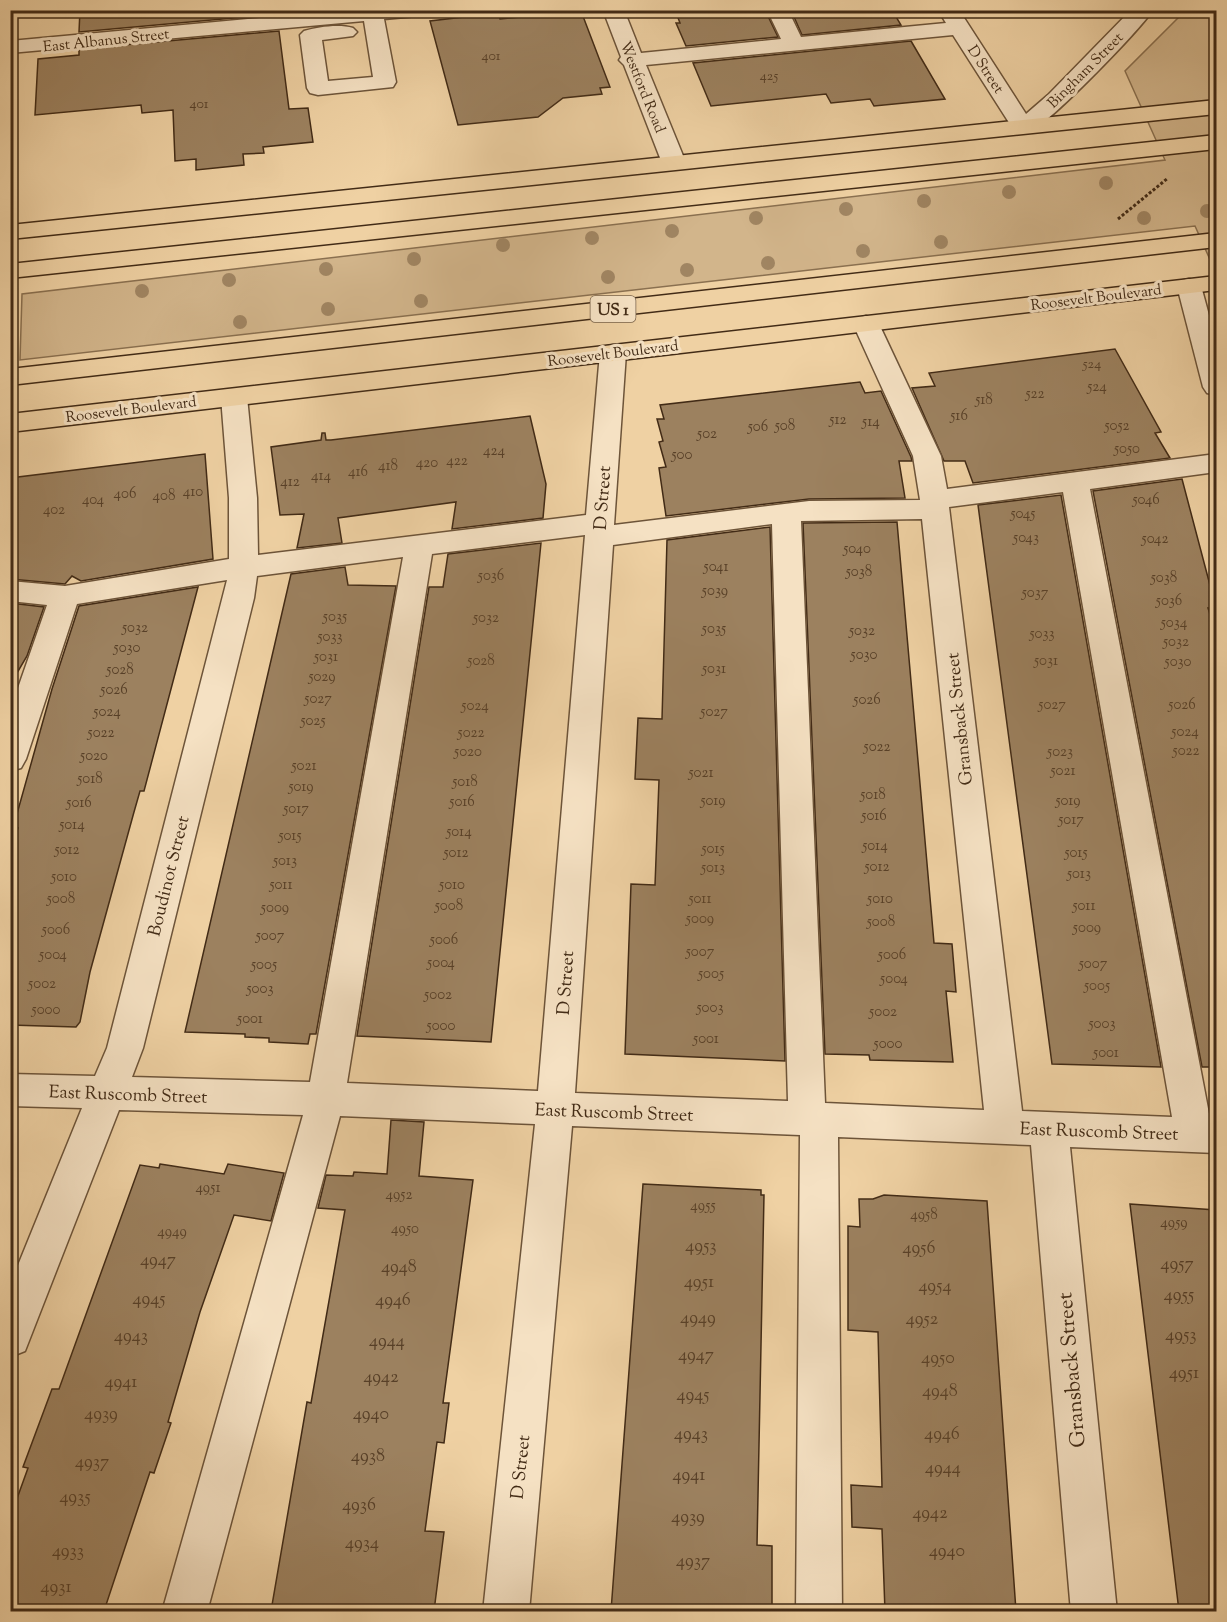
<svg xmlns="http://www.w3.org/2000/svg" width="1227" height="1622" font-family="'Sorts Mill Goudy',serif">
<rect width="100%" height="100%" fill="#efd1a3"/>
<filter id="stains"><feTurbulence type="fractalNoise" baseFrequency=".00333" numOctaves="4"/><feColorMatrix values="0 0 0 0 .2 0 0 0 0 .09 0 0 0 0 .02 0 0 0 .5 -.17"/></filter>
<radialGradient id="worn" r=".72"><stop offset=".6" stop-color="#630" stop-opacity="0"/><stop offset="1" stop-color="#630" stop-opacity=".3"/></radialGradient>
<path fill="#d2b58b" stroke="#8a7050" stroke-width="1.5" d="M1185,11H1216V273L1195,226L20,360L22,294L1165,160L1125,71Z"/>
<g fill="#9c815f" stroke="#422b16" stroke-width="1.5">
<path d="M80,10H276L277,14L79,32Z"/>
<path d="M675,10H765L778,37L686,46L676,23H680Z"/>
<path d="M791,10H892L901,25L802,35Z"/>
<path d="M581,11L610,87L600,88L602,94L563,98L538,117L458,125L430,21L498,13L500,19Z"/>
<path d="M279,31L289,109L308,108L313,142L263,147L264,153L243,154L244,165L196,170V159L175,161L173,110L142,113L141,105L35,115L38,59L79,55V49Z"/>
<path d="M911,41L945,99L874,106L870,99L831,103L826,94L711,106L693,63Z"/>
<path d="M1115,349L1161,432L1155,433L1170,458L973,483L965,461H944L912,388L935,386L929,373Z"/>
<path d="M860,382L865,393L881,391L911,457L912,461H899L905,498L809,499L666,516L659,468L666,467L659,442L663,441L657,419H664L660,405Z"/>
<path d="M530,416L546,484L543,518L452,529L456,502L338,518L342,543L297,548L304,514L280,515L271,447L321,440L322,433H325L326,440H331Z"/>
<path d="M205,454L213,559L81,581L72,576L65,584L10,579V478Z"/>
<path d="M1182,479L1211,589L1214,608H1208L1216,634V1067H1202L1093,491Z"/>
<path d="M1061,495L1161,1067L1052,1064L978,505Z"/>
<path d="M897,522L934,943L952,944L956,992L946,991L953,1062L870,1060L869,1055L825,1054L803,523Z"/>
<path d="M770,527L785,1061L625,1054L631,884L655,885L659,780L635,779L638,718L662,719L667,540Z"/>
<path d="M541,543L491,1042L357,1036L429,587H443L448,554Z"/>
<path d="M345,567L348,585L396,586L316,1034H310L308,1044L269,1042V1038L245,1037V1034L185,1032L291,574Z"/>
<path d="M198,587L144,791H140L134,812L90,972L80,1022L76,1027L10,1025V854L18,828H13L52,689L79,606Z"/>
<path d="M10,603L44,607L27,656L10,685Z"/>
<path d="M391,1120L424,1122L419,1176L473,1180L443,1403H449L444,1443L437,1442L425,1531L444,1532L434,1611H271L307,1402L311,1403L345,1210L318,1208L326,1175L353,1176L354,1172L387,1174Z"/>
<path d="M160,1164L224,1174L228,1164L284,1173L271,1221L234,1215L200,1312L168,1422L171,1423L154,1473L150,1472L104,1611H10V1518L28,1468L23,1467L52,1389H59L140,1165L159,1168Z"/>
<path d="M643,1184L761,1190V1195H764L757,1545L772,1546V1611H611Z"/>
<path d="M884,1195L987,1201L1016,1611H885L882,1529L852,1527L851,1485L882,1487L878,1332L848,1330V1226L860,1227L859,1199H873Z"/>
<path d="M1130,1204L1216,1210V1611H1179Z"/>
</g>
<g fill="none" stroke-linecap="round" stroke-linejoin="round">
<g stroke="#6d5439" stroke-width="3">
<g id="minor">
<path d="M347,10H427L417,16L384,19L396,82L393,87L318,95L310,93L307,88L300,35L304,31C318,27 339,24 353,28L357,32L353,36L322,40L328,81L373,77L364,21L10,53V41Z"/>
<path d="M603,10H624L641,53L781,39L767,10H788L801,37L946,23L938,10H959L1026,114L1048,95L1131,10H1153C1139,31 1048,125 1029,132C1024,134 1020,133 1015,132L953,35L646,65L686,163L682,168H666L662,163L624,65L619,60L621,57Z"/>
<path d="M1189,279L1198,281L1201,286L1216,341V395L1207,393L1203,387L1177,286L1180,281Z"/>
<path d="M866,316L875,319L879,324L941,456L947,489L1216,454V472L1090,489L1210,1119H1216V1153L1070,1147L1117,1612H1071L1031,1145L838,1137L842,1612H796L800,1135L572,1126L529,1612H483L535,1124L340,1116L207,1612H162L303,1115L119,1110L25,1351L10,1357V1285L82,1108L10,1106V1074L95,1076L107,1048L227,580L77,604L26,759L21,768L10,771V711L47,605L10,601V581L65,586L229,559V498L221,397L225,391L234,389L243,391L247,397L257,498L258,555L586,515L600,353L604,347L613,345L622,347L626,353L614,525L809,501L920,500L913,456L853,324L857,319ZM1063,492L1172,1117L1022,1111L949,507ZM922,519L984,1110L825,1103L801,521ZM772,524L788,1101L575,1093L613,545ZM585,535L538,1091L347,1083L432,554ZM403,557L310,1082L132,1077L143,1048L254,598L257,576Z"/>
</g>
</g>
<g stroke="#422b16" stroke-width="3">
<g id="highway">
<path d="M1216,100V114L10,239V225Z"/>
<path d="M1216,135V149L10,278V264Z"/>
<path d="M1216,233V247L10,385V369Z"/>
<path d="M1216,276V290L10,432V414Z"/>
</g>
</g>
<path stroke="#422b16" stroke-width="3" stroke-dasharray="3 2" stroke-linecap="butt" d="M1118,219L1168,178"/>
<use href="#minor" fill="#f5e1c3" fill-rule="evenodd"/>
<use href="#highway" fill="#efd1a3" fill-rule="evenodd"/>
</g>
<g fill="#a08562">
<circle cx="1106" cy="183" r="7"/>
<circle cx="1009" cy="192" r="7"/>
<circle cx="924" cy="201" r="7"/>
<circle cx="846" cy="209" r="7"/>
<circle cx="1207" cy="211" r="7"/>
<circle cx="756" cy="218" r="7"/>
<circle cx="1144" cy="218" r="7"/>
<circle cx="672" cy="231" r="7"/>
<circle cx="592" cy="238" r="7"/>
<circle cx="941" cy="242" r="7"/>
<circle cx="503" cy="245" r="7"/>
<circle cx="863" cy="251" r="7"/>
<circle cx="414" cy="259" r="7"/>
<circle cx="768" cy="263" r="7"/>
<circle cx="326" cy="269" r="7"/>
<circle cx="687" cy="270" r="7"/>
<circle cx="608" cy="277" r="7"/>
<circle cx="229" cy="280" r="7"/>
<circle cx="142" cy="291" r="7"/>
<circle cx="421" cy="301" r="7"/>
<circle cx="328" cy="309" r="7"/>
<circle cx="240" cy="322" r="7"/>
</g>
<g text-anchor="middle" stroke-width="6" stroke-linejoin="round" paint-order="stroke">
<g font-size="14" fill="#584028">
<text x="491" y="60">401</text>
<text x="769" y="80">425</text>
<text x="199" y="108">401</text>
<text x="1092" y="368">524</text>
</g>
<g font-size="15" fill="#422b16" stroke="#f5e1c3">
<text transform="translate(106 40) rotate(-6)" y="5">East Albanus Street</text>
<text transform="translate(986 69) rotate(57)" y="5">D Street</text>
<text transform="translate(1085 70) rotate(-45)" y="5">Bingham Street</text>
<text transform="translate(643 87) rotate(68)" y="5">Westford Road</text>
<text transform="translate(1096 297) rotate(-7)" y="5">Roosevelt Boulevard</text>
<text transform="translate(613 353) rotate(-7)" y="5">Roosevelt Boulevard</text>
<text transform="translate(131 409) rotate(-7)" y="5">Roosevelt Boulevard</text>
</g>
<g font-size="15" fill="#584028">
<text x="1097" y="391">524</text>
<text x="1035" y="398">522</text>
<text x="984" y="404">518</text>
<text x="959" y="420">516</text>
<text x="838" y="424">512</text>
<text x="871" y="426">514</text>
<text x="785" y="430">508</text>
<text x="1117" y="430">5052</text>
<text x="758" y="431">506</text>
<text x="707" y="438">502</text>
<text x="1127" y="453">5050</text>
<text x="494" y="455">424</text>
<text x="682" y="459">500</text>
<text x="457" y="465">422</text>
<text x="427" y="467">420</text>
<text x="388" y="470">418</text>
<text x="358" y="476">416</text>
<text x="321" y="480">414</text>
<text x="290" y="486">412</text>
<text x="193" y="496">410</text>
<text x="125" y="498">406</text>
<text x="164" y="500">408</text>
<text x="93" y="504">404</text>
<text x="1146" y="504">5046</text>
<text x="54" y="514">402</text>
<text x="1023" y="518">5045</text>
<text x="1026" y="542">5043</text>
<text x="1155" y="543">5042</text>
<text x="857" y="553">5040</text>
<text x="716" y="571">5041</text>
<text x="859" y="576">5038</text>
<text x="491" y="580">5036</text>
<text x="1164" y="582">5038</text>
<text x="715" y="595">5039</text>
<text x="1035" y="597">5037</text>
<text x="1169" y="605">5036</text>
<text x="335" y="621">5035</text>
<text x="486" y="622">5032</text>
<text x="1174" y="627">5034</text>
<text x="135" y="632">5032</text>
<text x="714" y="633">5035</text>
<text x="862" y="635">5032</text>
<text x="1042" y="638">5033</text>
<text x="330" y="641">5033</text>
<text x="1176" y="646">5032</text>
<text x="127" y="652">5030</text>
<text x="864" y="659">5030</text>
<text x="326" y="661">5031</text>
<text x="481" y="665">5028</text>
<text x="1046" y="665">5031</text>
<text x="1178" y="666">5030</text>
<text x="714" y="673">5031</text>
<text x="120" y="674">5028</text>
<text x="322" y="681">5029</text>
<text x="114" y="694">5026</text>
<text x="318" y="703">5027</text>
<text x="867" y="704">5026</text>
<text x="1052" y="709">5027</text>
<text x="1182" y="709">5026</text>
<text x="475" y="710">5024</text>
<text x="107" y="716">5024</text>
<text x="714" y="716">5027</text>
<text x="313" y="725">5025</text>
<text x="1185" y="736">5024</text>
<text x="101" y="737">5022</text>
<text x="471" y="737">5022</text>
<text x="877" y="751">5022</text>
<text x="1186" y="755">5022</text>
<text x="468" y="756">5020</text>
<text x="1060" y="756">5023</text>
<text x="94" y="760">5020</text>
<text x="304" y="770">5021</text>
<text x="1063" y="775">5021</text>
<text x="701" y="777">5021</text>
<text x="90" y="783">5018</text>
<text x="465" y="786">5018</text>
<text x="301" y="791">5019</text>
<text x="873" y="799">5018</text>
<text x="713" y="805">5019</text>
<text x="1068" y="805">5019</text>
<text x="462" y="806">5016</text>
<text x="79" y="807">5016</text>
<text x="296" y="813">5017</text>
<text x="874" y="820">5016</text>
<text x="1071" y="824">5017</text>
<text x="72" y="829">5014</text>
<text x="459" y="836">5014</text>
<text x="290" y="840">5015</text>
<text x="875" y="850">5014</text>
<text x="713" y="853">5015</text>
<text x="67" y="854">5012</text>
<text x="456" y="857">5012</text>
<text x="1076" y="857">5015</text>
<text x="285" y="865">5013</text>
<text x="877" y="871">5012</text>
<text x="713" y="872">5013</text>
<text x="1079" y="878">5013</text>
<text x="64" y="881">5010</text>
<text x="281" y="889">5011</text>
<text x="452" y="889">5010</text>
<text x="61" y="903">5008</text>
<text x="700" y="903">5011</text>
<text x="880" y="903">5010</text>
<text x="449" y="910">5008</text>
<text x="1084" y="910">5011</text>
<text x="275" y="912">5009</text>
<text x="700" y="923">5009</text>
<text x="881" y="926">5008</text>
<text x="1087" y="932">5009</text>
<text x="56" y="934">5006</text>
<text x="270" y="940">5007</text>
<text x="444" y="944">5006</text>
<text x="700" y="956">5007</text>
<text x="53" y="959">5004</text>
<text x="892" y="959">5006</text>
<text x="441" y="967">5004</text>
<text x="1093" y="968">5007</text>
<text x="264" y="969">5005</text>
<text x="711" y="978">5005</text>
<text x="894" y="983">5004</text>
<text x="42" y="988">5002</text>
<text x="1097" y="990">5005</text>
<text x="260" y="993">5003</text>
<text x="438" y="999">5002</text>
<text x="710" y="1012">5003</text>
<text x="46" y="1014">5000</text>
<text x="883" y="1016">5002</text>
<text x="250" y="1023">5001</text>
<text x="1102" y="1028">5003</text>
<text x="441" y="1030">5000</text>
<text x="706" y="1043">5001</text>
<text x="888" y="1048">5000</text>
<text x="1106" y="1057">5001</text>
<text x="208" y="1192">4951</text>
<text x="399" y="1199">4952</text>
<text x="703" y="1210">4955</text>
<text x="924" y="1219">4958</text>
<text x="1174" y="1227">4959</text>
<text x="405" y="1233">4950</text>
<text x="172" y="1236">4949</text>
</g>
<rect fill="#f5e1c3" stroke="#78624a" stroke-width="1.5" x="590.5" y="296" width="45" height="26" rx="4.5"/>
<g font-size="16" font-weight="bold" fill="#422b16">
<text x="613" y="315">US 1</text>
</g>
<g font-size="18" fill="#422b16" stroke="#f5e1c3">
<text transform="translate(602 498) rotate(-86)" y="6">D Street</text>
<text transform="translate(959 719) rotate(-96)" y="6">Gransback Street</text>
<text transform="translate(168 876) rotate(-76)" y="6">Boudinot Street</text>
<text transform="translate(565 983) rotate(-86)" y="6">D Street</text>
<text transform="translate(128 1094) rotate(2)" y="6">East Ruscomb Street</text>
<text transform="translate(614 1112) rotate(2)" y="6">East Ruscomb Street</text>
<text transform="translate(1099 1131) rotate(2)" y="6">East Ruscomb Street</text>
<text transform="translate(520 1467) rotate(-84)" y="6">D Street</text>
</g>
<g font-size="18" fill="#584028">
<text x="701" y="1251">4953</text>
<text x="919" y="1253">4956</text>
<text x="158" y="1265">4947</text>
<text x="1177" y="1269">4957</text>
<text x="399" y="1272">4948</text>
<text x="699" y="1287">4951</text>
<text x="935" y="1291">4954</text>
<text x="1179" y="1300">4955</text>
<text x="149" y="1304">4945</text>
<text x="393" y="1305">4946</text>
<text x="698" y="1323">4949</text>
<text x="922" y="1324">4952</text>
<text x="1181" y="1340">4953</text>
<text x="131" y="1341">4943</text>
<text x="387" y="1346">4944</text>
<text x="696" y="1360">4947</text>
<text x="938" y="1363">4950</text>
<text x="1184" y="1378">4951</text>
<text x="381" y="1382">4942</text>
<text x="121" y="1387">4941</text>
<text x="940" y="1396">4948</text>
<text x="693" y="1400">4945</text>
<text x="101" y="1419">4939</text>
<text x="371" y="1419">4940</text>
<text x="691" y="1439">4943</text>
<text x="942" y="1439">4946</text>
<text x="368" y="1461">4938</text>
<text x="92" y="1467">4937</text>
<text x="943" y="1473">4944</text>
<text x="689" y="1480">4941</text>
<text x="75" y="1502">4935</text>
<text x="359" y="1510">4936</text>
<text x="930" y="1518">4942</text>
<text x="688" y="1522">4939</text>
<text x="362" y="1548">4934</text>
<text x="68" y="1556">4933</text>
<text x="947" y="1556">4940</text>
<text x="693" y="1566">4937</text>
<text x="56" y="1592">4931</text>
</g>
<g font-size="21" fill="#422b16" stroke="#f5e1c3">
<text transform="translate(1071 1370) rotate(-95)" y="7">Gransback Street</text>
</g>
</g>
<rect width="1227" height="1622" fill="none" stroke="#efd1a3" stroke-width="36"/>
<rect x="12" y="12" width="1203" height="1598" fill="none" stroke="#422b16" stroke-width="3"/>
<rect x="18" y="18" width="1191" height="1586" fill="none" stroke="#422b16" stroke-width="1.5"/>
<rect width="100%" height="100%" filter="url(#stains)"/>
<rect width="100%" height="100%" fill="url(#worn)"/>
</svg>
